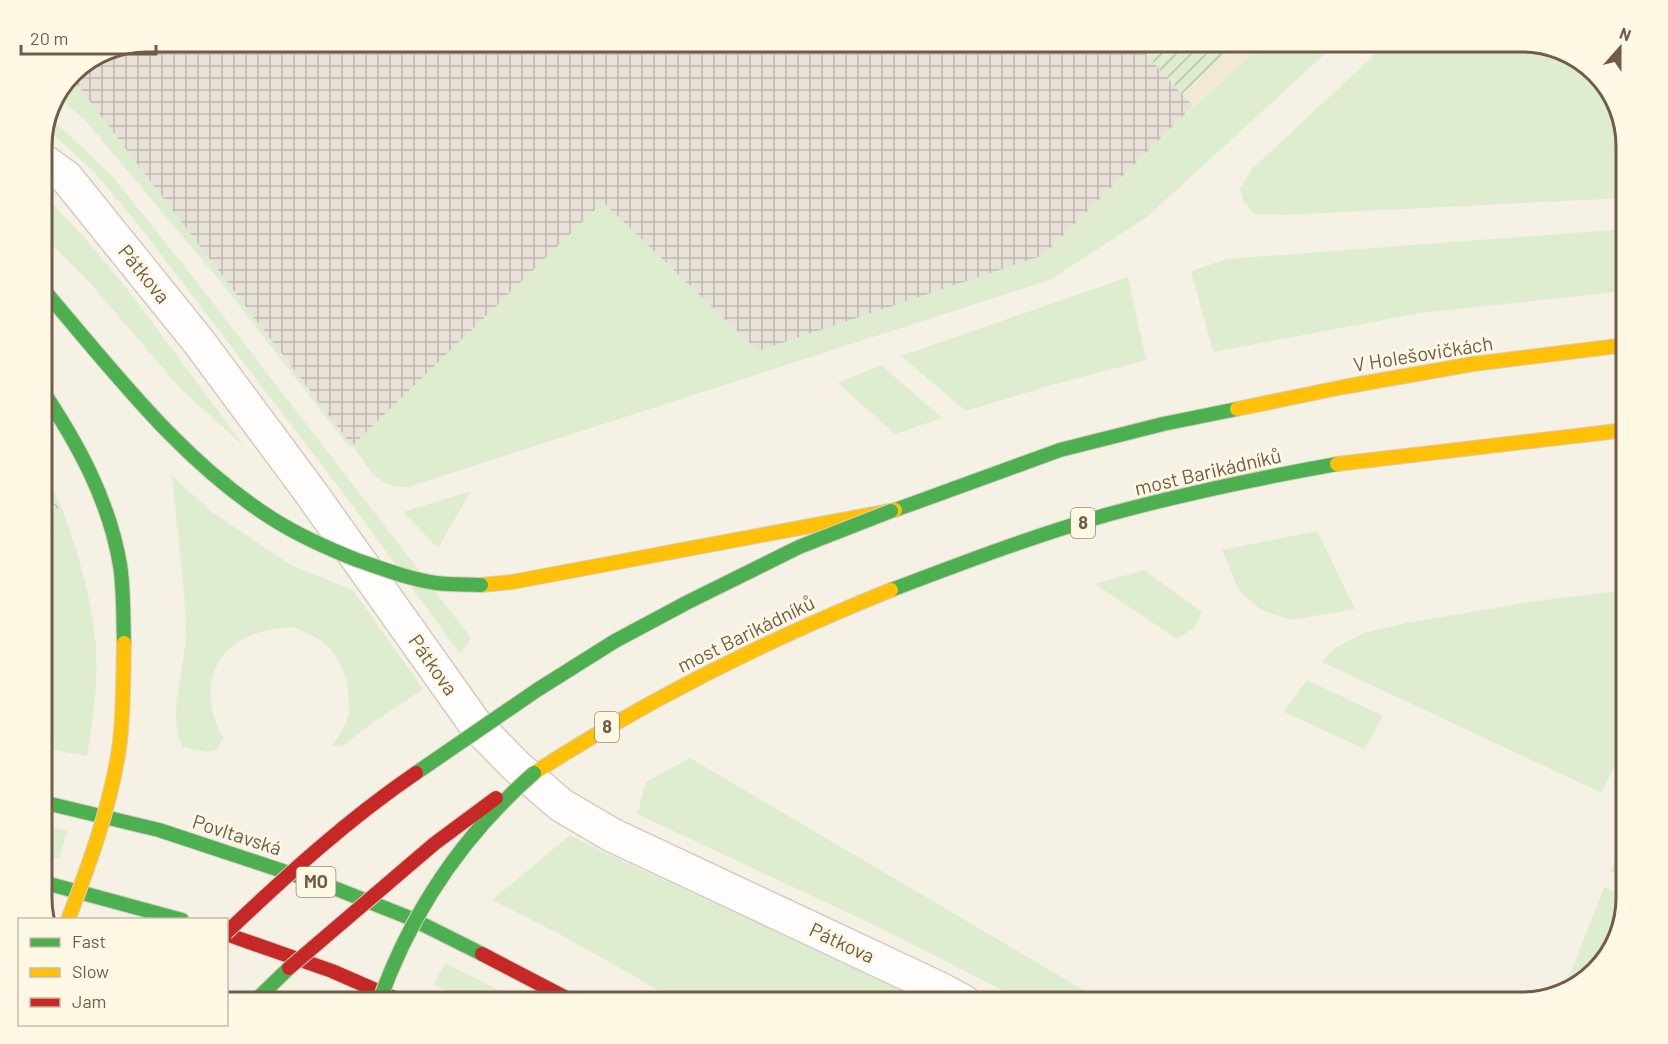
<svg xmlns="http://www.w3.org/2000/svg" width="1668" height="1044" font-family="Barlow,sans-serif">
<defs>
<pattern id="industrial-grid" width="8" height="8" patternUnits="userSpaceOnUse" patternTransform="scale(1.5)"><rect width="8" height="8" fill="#e8e1d7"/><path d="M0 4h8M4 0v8" fill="none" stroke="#c0bab0"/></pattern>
<pattern id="forest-crowns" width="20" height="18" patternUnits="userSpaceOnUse" patternTransform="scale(1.5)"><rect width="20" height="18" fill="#deedd0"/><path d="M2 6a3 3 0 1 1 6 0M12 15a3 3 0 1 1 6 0" fill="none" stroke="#b8c3ab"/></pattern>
<pattern id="garden-furrows" width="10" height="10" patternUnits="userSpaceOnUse" patternTransform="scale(1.5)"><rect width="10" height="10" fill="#deedd0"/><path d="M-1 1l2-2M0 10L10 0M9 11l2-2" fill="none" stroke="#b8c3ab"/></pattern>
</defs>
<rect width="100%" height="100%" fill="#f6f1e5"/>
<path fill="#f2e9d5" d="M1135,42H1249L1256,50L1193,106Z"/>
<path fill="url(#industrial-grid)" d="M146,42H1135L1193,106L1042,256L758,351L603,203L352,446L71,77L73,72L107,50Z"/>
<g fill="#deedd0">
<path d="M1265,42H1338L1147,217L1050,280L408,487C375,487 371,470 353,446L350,448L220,281L84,119L60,100L71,77L352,446L603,202L758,351L1042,256L1193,107Z"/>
<path d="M1388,42H1522L1579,59L1612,95L1626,146V198L1283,215L1255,214L1243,201L1240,188L1252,169Z"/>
<path d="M52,119L113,177L190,273L471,638L460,654L356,510L137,223L94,172L47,129Z"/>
<path d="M42,193L84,237L128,290L244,446L181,389L92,285L42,235Z"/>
<path d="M1626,229V291L1421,313L1213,352L1191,271L1227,259Z"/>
<path d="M1128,277L1146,360L1048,386L966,411L901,356Z"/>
<path d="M881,365L942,418L895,434L838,383Z"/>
<path d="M172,476L212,512L291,565L353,590L423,689L372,723L342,747L332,746C339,735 349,722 349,709C350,677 339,647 309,634C304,632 297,627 292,627C289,627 286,628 283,628C242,631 208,654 211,699C211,713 217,726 223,738L217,750L207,752L182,747C166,707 188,665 186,623C184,574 176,525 172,476Z"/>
<path d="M471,491L438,548L403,512Z"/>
<path d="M63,511C79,555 92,599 96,646C98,683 93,720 87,756L42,748V559Z"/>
<path d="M1317,531L1355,609L1291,620L1261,610L1239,591L1222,550Z"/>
<path d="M1144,570L1202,612L1195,627L1177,639L1095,584Z"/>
<path d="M1626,590V738L1602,793L1322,662L1335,648L1364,633L1406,623L1536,601Z"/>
<path d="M1307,680L1383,716L1365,749L1284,712Z"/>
<path d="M690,758L1104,1002H1026L872,924L637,814L646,782Z"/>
<path d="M42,825L67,831L59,859L42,855Z"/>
<path d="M570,835L601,851L928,1002H675L639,979L565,937L492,900Z"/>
<path d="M1626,835V878L1610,871Z"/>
<path d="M1604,887L1626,897L1609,955L1573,988L1564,991Z"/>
<path d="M445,963L522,1002H472L433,985Z"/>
</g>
<path fill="url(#forest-crowns)" d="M42,464L63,511L42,559Z"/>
<path fill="url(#garden-furrows)" d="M1135,42H1238L1182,94Z"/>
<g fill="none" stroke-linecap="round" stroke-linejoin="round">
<g stroke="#d4ccc1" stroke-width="36">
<path id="street" d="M42,160L66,177L199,342L311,493L475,724L516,766L561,805L612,835L940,989L964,1002"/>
</g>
<g stroke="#d6cec2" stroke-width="16">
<g id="fast">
<path d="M42,390C78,444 109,500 120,565C124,591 123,617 124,643"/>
<path d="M895,510L1060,450L1163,424L1237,409"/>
<path d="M891,590C962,563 1033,536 1106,515C1182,494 1259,478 1337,464"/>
<path d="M42,802L159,830L334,888L410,918L482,954"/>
<path d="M42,882L182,920"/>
<path d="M254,1002L289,968"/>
</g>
</g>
<g stroke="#d6cec2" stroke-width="16">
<g id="slow">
<path d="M1237,409L1343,387L1473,364L1626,345"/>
<path d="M1337,464L1626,430"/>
<path d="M481,585L512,582L895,510"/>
<path d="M534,773C644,702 769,639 891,590"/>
</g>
</g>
<g stroke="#d6cec2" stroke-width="16">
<g id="jam">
<path d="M226,934L332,971L403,1002"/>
<path d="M482,954L574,1002"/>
</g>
</g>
<use href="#street" stroke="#fefdfb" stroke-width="33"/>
<use href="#fast" stroke="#4caf50" stroke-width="14"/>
<use href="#slow" stroke="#ffc107" stroke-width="14"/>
<use href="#jam" stroke="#c62828" stroke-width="14"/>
<g stroke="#d6cec2" stroke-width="16" stroke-linecap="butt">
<g id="fast-bridge">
<path d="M42,288C113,370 182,463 276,521C302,537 329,549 357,560C383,569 409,579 436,583C451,585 466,584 481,585"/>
<path d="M416,773L537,690L615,641L688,602L799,547L891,511"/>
<path d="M379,1002C411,912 462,836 534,773"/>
</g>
</g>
<g stroke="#d6cec2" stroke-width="16" stroke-linecap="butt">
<path id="slow-bridge" d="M68,920C89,865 110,808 119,749C124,714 123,678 124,643"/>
</g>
<g stroke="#d6cec2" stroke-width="16" stroke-linecap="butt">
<g id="jam-bridge">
<path d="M226,933C286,876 347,820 416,773"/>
<path d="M289,968L434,844L496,798"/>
</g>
</g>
<use href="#fast-bridge" stroke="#4caf50" stroke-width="14"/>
<use href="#slow-bridge" stroke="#ffc107" stroke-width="14"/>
<use href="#jam-bridge" stroke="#c62828" stroke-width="14"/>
</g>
<g text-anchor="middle" stroke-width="5" stroke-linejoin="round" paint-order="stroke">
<g fill="#fff8e5" stroke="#9c8b76" stroke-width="1.5">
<rect x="1071" y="508" width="24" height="30" rx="4.5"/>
<rect x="595" y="712" width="24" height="30" rx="4.5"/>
<rect x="296.5" y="867" width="39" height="30" rx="4.5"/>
</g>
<g font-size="18" font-weight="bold" fill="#725c47">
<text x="1083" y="529">8</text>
<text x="607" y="733">8</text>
<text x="316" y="888">MO</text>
</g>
<g font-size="20" fill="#725c47" stroke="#fff8e5">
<text transform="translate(144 274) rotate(51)" y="7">Pátkova</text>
<text transform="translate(1423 354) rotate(-9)" y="7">V Holešovičkách</text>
<text transform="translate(1208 472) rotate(-13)" y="7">most Barikádníků</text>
<text transform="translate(746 634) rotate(-26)" y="7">most Barikádníků</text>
<text transform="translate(433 665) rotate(55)" y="7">Pátkova</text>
<text transform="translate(237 835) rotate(18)" y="7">Povltavská</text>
<text transform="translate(842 943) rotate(25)" y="7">Pátkova</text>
</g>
</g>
<path d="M0 0H1668V1044H0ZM146 52H1522A94 94 0 0 1 1616 146V898A94 94 0 0 1 1522 992H146A94 94 0 0 1 52 898V146A94 94 0 0 1 146 52Z" fill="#fff8e5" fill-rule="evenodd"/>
<path fill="none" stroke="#725c47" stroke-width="3" d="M146 52H1522A94 94 0 0 1 1616 146V898A94 94 0 0 1 1522 992H146A94 94 0 0 1 52 898V146A94 94 0 0 1 146 52Z"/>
<rect x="18" y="918" width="210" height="108" fill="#fff8e5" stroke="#c7baa6" stroke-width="1.5"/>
<rect x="30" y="938" width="30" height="9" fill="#4caf50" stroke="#c7baa6" stroke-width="1.5"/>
<text x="72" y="948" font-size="18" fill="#725c47">Fast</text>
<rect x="30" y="968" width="30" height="9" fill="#ffc107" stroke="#c7baa6" stroke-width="1.5"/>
<text x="72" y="978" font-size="18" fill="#725c47">Slow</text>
<rect x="30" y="998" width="30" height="9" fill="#c62828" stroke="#c7baa6" stroke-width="1.5"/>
<text x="72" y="1008" font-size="18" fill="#725c47">Jam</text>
<g transform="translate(1620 48) rotate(21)" stroke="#fff8e5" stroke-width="4.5" paint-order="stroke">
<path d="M0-4.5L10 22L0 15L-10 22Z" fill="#725c47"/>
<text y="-9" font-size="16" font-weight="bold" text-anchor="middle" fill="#725c47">N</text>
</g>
<path d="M21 45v9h135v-9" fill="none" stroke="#725c47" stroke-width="3"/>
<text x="30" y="45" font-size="18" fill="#725c47" stroke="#fff8e5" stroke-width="4.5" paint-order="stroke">20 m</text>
</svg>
